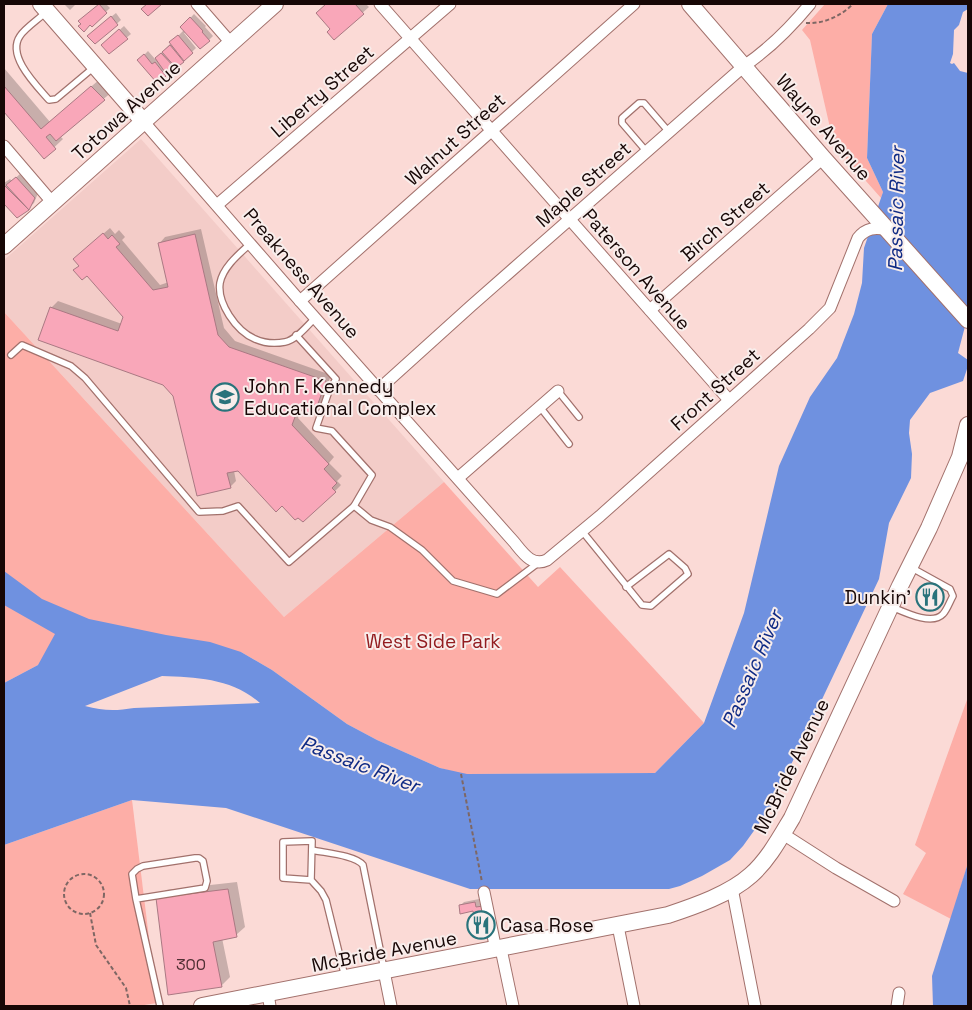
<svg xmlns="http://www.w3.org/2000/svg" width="972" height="1010" font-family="'Space Grotesk',sans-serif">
<rect width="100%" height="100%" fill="#fbdad6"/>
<path fill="#f3ccc8" d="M141,139L444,482L284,617L4,312V260Z"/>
<g fill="#fdaea7">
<path d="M825,4H888L872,34L867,158L883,192L881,198L828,138L831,132L810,40L802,30Z"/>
<path d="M4,312L284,617L444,482L538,587L560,567L704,723L655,773L461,774L440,768L377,740L347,724L272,670L241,652L38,665L4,683Z"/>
<path d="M968,697V863L951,919L903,894L926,853L915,845Z"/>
<path d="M132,800L157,1003L138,1006H4V845Z"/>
</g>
<g fill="#6f91e0" fill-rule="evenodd">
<path d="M888,4H968V9L963,12L959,25L954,30L953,54L950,63L952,64L954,63L960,71L968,73V315L958,353L968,360L967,369L963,381L930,393L910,420L909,433L912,454L911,478L889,523L879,579L771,807L743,846L730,860L702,876L680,886L669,889H470L226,808L132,800L4,845V683L38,665L55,634L4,605V571L42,599L89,619L166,635L210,642L241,652L272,670L347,724L377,740L440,768L467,774L655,773L704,723L744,613L779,466L810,397L837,358L854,314L862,283L864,248L883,192L867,158L872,34ZM162,676C197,677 233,679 260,703L134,708C116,711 103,711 85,706Z"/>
<path d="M968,863V1006H933L932,976Z"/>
</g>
<g fill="#0003">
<path d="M64,4H76L70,10Z"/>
<path d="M100,4H106L110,8L92,25L82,23L84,17Z"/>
<path d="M327,4H366L369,7L334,38L332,28L318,13Z"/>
<path d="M116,13L121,20L95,43L92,32Z"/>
<path d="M194,14L206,26L205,27L213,36L209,40L186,32L184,33L196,48L175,68L157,81L142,57L148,51L155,59L184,30L182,27Z"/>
<path d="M124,26L131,34L109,52L107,41Z"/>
<path d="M4,68L50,122L100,79L113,91L60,136L63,139L44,157L4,110Z"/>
<path d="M20,174L38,193L34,203L17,217L4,202V183L10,179L12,181Z"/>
<path d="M110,228L115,234L119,230L125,237L122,240L160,285L169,282L159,244L165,237L201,229L224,328L235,341L331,375L320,407L314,413L301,409L298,418L334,457L329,463L342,476L337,481L341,485L335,491L282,504L238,470L234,471L236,481L230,487L175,396L163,384L40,339L52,307L58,301L122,324L124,317L87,274L75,270L80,265L81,253Z"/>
<path d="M237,882L245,927L236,935L222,938L230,977L221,986L157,898L166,890Z"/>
<path d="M479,899L480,904L487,903L492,931L474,910L460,906L464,902Z"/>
</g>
<g fill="#f9a7b9" stroke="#aa7983">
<path d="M99,4L107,13L92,27L90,25L84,32L78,26L81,24L78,21Z"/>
<path d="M147,4H162L148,16L141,9Z"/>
<path d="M326,4H355L364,14L334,40L327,32L330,29L316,13Z"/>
<path d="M111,16L118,25L95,44L87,36Z"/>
<path d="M190,17L203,31L202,32L210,41L200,49L180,27Z"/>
<path d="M119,29L128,39L109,54L101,45Z"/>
<path d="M178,35L193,53L184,61L169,42Z"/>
<path d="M170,45L184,62L176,68L162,52Z"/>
<path d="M161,53L176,69L167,75L155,58Z"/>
<path d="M144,54L152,64L155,62L166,76L157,83L137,60Z"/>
<path d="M4,86L41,129L91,86L105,100L56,141L50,134L46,137L56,149L44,159L4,112Z"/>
<path d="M16,177L35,198L29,210L6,185Z"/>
<path d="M4,185L29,210L17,218L4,204Z"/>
<path d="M103,233L108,239L112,235L120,244L116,247L153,290L168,287L158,243L195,234L218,335L229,347L326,381L314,415L298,409L292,425L329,464L324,469L337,483L332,488L336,492L303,522L298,518L295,520L282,506L276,512L238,471L227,473L231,488L197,496L173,396L163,385L38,340L50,307L118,331L123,317L87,276L82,280L73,270L79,266L73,259Z"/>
<path d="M228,889L237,937L213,942L222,987L168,995L156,898Z"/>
<path d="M475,902L476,907L483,906L489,936L478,938L473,911L460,914L459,905Z"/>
</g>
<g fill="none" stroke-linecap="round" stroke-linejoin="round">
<g stroke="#a2716c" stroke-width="8">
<g id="lane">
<path d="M46,12C39,19 25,28 20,36C6,56 37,86 49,100L56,99L93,68"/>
<path d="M647,152L622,123V118L639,103H644L669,132"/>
<path d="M250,244C239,254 223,267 220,283C217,303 236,331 255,339C264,343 275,344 285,342C296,340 307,326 315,318"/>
<path d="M296,335L336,379L329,391L316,428L332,431L372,475L354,506L371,520L390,527L422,550L453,581L497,594L538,563"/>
<path d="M11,355L22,345L71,366L85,378L199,512L223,511L238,506L289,562L354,506"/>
<path d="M558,391L579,417"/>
<path d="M540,407L569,444"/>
<path d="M582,531L642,605L651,606L688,574L685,568L669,554L626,587"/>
<path d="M892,607C904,612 932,626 943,614C947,610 950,601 953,596L950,589L912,568"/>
<path d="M312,850C325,853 355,855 363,865L384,969"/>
<path d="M311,880L312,841L283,842V878L311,880L321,891L326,900L345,977"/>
<path d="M136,899L205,888L207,881L203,861L199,858H195L143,866L137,869L132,874L136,899L160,1006"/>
</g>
</g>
<g stroke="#a2716c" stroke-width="13">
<g id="street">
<path d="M197,4L231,43"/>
<path d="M380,4L729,400"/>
<path d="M143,121L300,301L514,542C523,553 532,567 547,560L600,516L809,329L830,308L858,238C866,228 875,227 888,230"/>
<path d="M4,146L52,202"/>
<path d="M217,205L450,4"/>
<path d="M300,301L634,4"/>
<path d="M650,310L823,158"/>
<path d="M378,390L471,306L744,66C769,49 791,27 810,4"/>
<path d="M458,478L558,391"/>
<path d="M783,834L836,868L894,901"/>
<path d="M732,888L755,1006"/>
<path d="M484,892L496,950"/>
<path d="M618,926L634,1006"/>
<path d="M501,949L513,1006"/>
<path d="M384,971L391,1006"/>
<path d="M268,994L270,1006"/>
<path d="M897,1006L899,993"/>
</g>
</g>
<g stroke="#a2716c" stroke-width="18">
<g id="secondary">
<path d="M41,4L143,121"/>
<path d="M690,4L823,158L968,320"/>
<path d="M4,246L275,4"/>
<path d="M202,1006L668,915C695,906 730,894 751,875C768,860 780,838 792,818L900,586L929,528L960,457L968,425"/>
</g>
</g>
<g stroke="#7e6764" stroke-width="2" stroke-dasharray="4 2.5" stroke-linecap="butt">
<path d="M806,23C824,24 841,16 853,4"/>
<path d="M461,774L482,882"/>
<circle cx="84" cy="894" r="20"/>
<path d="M90,913L96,945L126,988L130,1006"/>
</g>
<use href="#lane" stroke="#fff" stroke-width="5.5"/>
<use href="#street" stroke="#fff" stroke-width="11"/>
<use href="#secondary" stroke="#fff" stroke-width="16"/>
</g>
<defs>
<g id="school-ring" transform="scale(1.4375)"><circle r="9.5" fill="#f8edeb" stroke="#29737b" stroke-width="1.5"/><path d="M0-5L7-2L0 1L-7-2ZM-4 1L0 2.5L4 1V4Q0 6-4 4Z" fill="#29737b"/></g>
<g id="restaurant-ring" transform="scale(1.4375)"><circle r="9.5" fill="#f8edeb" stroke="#29737b" stroke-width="1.5"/><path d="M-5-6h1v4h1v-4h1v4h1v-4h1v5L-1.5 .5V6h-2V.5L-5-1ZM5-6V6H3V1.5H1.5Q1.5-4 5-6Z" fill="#29737b"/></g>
</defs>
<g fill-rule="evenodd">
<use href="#school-ring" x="225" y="397"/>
<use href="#restaurant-ring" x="930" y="597"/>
<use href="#restaurant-ring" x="481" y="925"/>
</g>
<g text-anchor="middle" stroke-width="4" stroke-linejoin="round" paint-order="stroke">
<g font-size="16" fill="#502f33">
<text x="191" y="970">300</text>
</g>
<g font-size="19" fill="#170706" stroke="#f8edeb">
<text transform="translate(322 91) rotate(-41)" y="7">Liberty Street</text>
<text transform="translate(126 110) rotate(-42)" y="7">Totowa Avenue</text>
<text transform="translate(824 127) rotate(49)" y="7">Wayne Avenue</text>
<text transform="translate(455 139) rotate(-42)" y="7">Walnut Street</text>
<text transform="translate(583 184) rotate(-41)" y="7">Maple Street</text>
<text transform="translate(725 221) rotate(-41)" y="7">Birch Street</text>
<text transform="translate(637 269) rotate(49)" y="7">Paterson Avenue</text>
<text transform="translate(302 273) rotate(49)" y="7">Preakness Avenue</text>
<text transform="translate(715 389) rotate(-42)" y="7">Front Street</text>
<text transform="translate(791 766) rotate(-64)" y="7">McBride Avenue</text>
<text transform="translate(384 951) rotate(-11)" y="7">McBride Avenue</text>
</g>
<g font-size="19" fill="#170706" stroke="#f8edeb" text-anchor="start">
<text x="244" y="393">John F. Kennedy<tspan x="244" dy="22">Educational Complex</tspan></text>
<text x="911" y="604" text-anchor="end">Dunkin'</text>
<text x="500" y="932">Casa Rose</text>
</g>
<g font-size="19" fill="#931d20" stroke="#f8edeb">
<text x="433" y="648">West Side Park</text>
</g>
<g font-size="20" font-style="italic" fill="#102b85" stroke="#f8edeb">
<text transform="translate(896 209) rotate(-89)" y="7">Passaic River</text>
<text transform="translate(752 669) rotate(-67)" y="7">Passaic River</text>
<text transform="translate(360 764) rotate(21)" y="7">Passaic River</text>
</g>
</g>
<rect width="972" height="1010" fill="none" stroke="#170706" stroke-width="10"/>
</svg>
